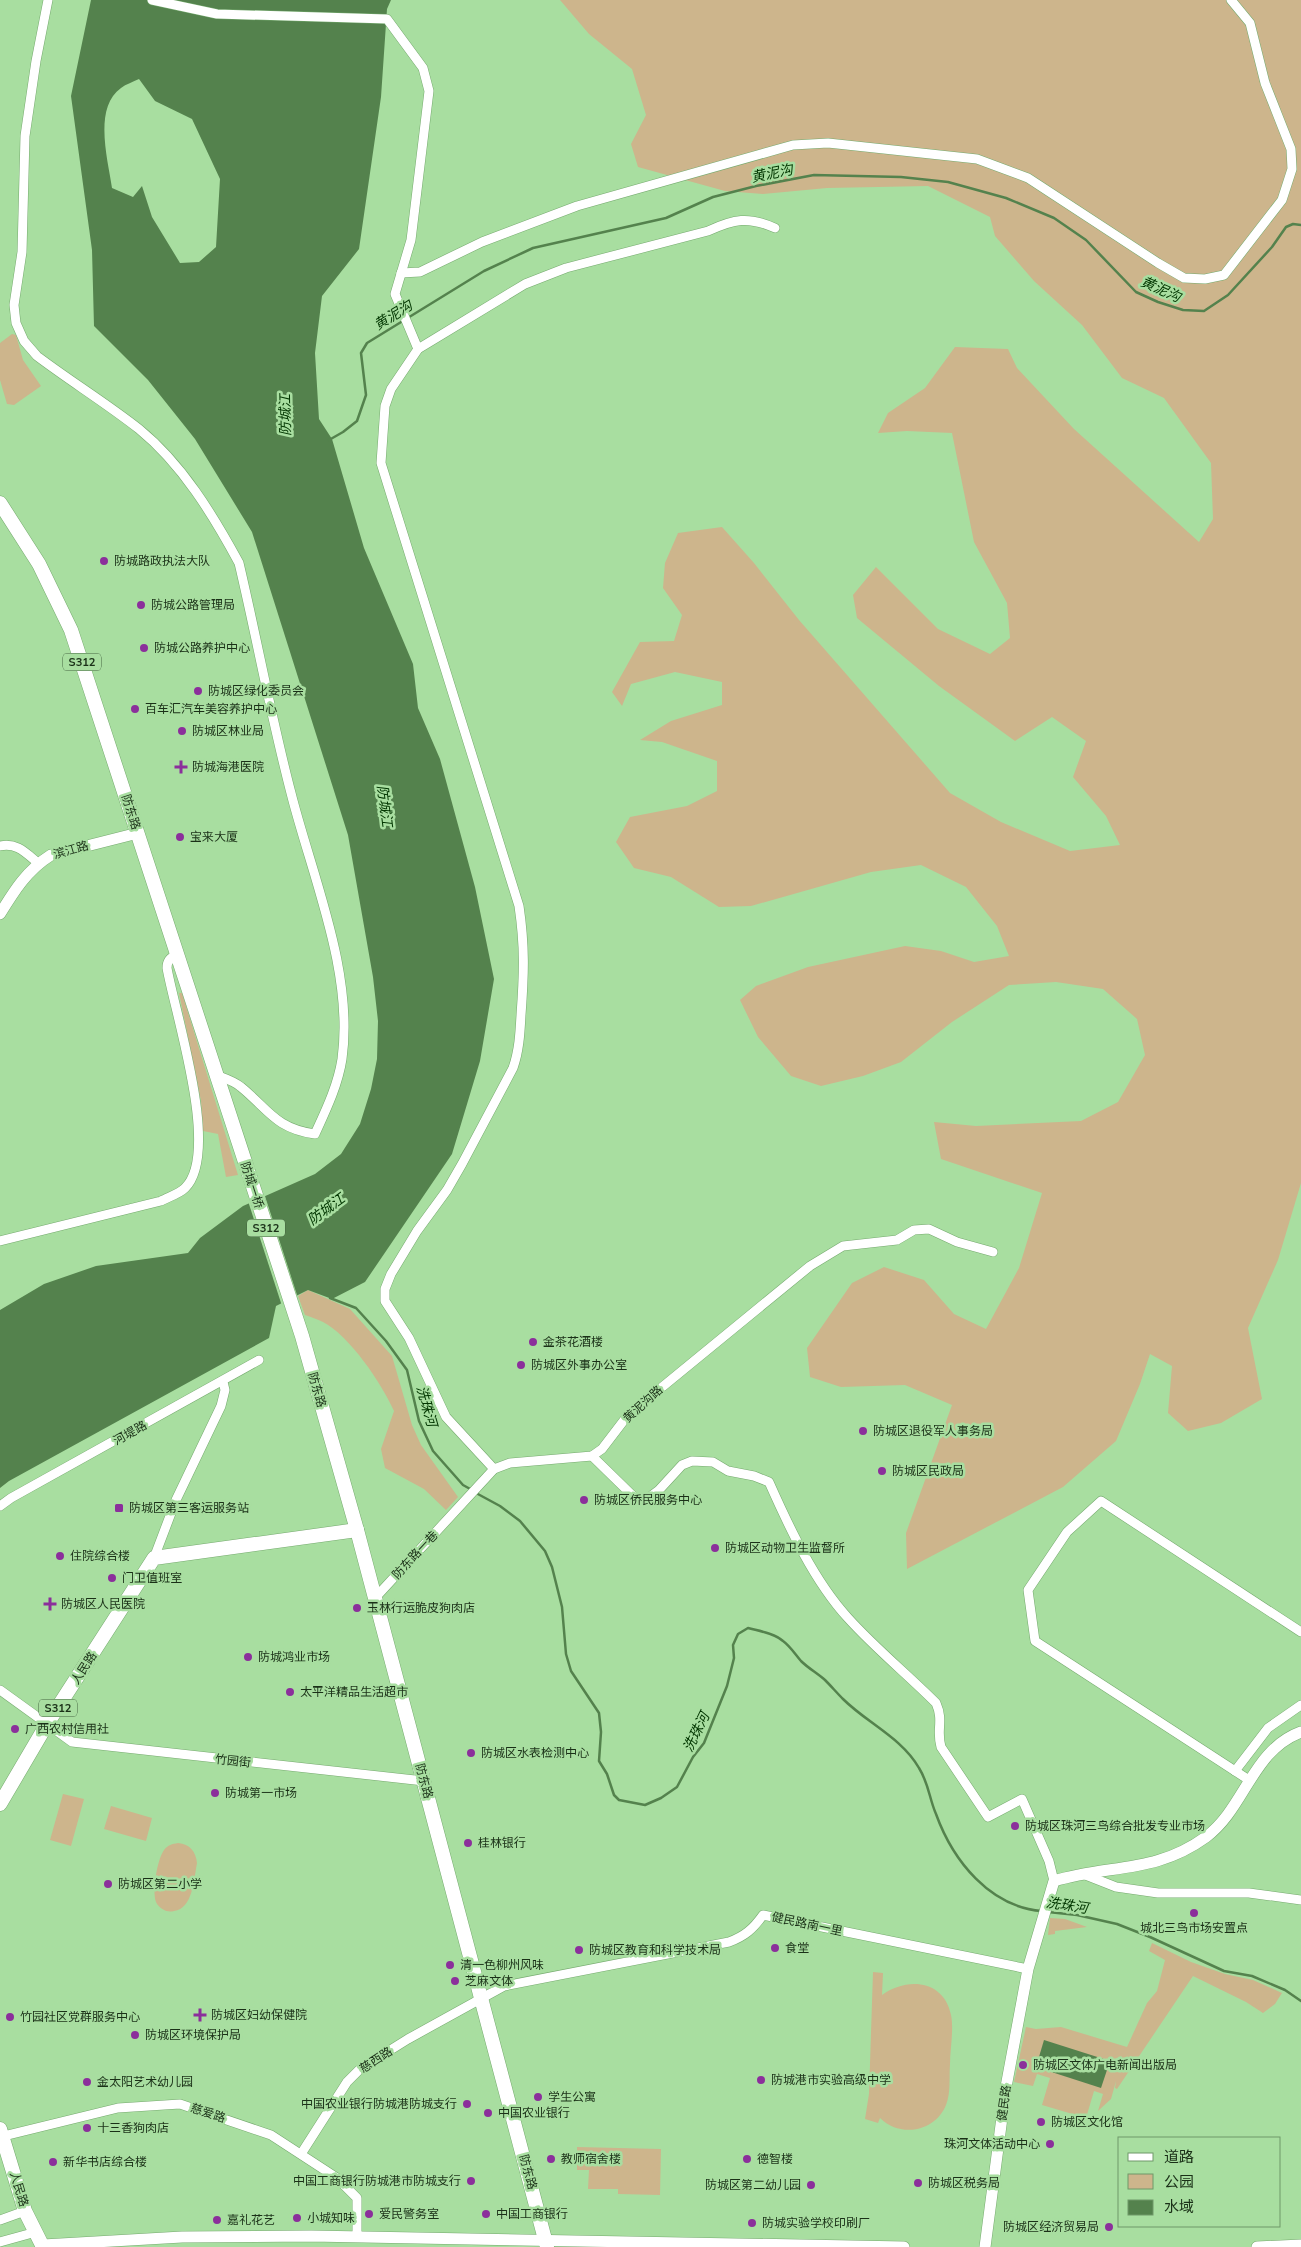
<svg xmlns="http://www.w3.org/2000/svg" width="1301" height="2247" font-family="Mulish,'Noto Sans SC',sans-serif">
<rect width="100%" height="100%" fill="#a8dea0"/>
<g fill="#cdb58c">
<path d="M560,0H1301V1183L1278,1260L1248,1328L1262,1399L1221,1423L1188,1431L1168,1413L1172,1366L1150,1354L1140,1384L1116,1441L1063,1487L907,1569L906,1533L952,1405L905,1385L841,1387L810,1377L807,1348L852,1283L884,1267L924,1280L954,1314L986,1329L1019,1268L1042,1193L941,1159L934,1122L976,1126L1081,1121L1118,1102L1145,1055L1137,1019L1103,989L1056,982L1009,985L952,1022L901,1062L863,1076L821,1086L791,1076L758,1037L740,1000L756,986L808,967L905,946L941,951L974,962L1009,956L997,926L966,887L921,865L871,872L751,906L719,907L671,877L634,868L616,842L630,817L687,806L717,791V761L662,742L640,740L671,721L722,705V682L675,672L631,684L622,706L612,692L640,642L674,641L682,615L663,588L665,563L678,533L722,527L754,563L799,620L950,793L1001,822L1070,851L1120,845L1106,816L1073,777L1086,741L1052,717L1015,741L939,686L857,618L853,595L876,567L938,629L990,654L1010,638L1007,603L974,542L952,433L907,431L878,433L888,413L925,388L955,347L1008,349L1017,368L1074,429L1199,542L1213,519L1211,463L1164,398L1122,378L1082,325L1034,281L995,236L990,217L928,186L827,188L763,194L725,191L638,167L631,144L646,115L632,69L589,34Z"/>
<path d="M12,334L16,335L23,360L41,386L14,405L7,404L0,380V343Z"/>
<path d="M179,993H182L238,1175L226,1177L218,1134L203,1131L201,1101Z"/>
<path d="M308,1290L350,1309L392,1356L412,1425L421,1445L458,1497L446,1510L424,1489L385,1468L381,1449L394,1411C382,1384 350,1336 323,1322C317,1319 311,1317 305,1315L298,1296Z"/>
<path d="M63,1794L84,1799L71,1846L50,1840Z"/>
<path d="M111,1806L152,1818L146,1841L104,1829Z"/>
<path d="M178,1843C190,1844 196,1852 197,1863C194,1878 193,1909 174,1911C167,1913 161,1909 157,1904C151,1894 157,1860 164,1850C168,1845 172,1844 178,1843Z"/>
<path d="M1050,1918L1065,1919L1087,1927L1055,1931V1934L1048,1935Z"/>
<path d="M1152,1943L1191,1962L1225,1974L1253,1980L1282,1993L1275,2004L1263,2013L1246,2002L1193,1976L1117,2089L1115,2088L1116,2081L1111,2099L1098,2111L1103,2094L1094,2091L1086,2118L1042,2105L1050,2078L1037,2074L1033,2086L1014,2082L1026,2027L1036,2029L1061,2027L1127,2047L1147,2003L1157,1991L1165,1960L1149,1951Z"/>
<path d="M873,1972L883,1973L882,1995C906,1977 944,1979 951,2015C954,2030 950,2049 950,2064C949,2077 951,2093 946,2105C935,2132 900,2138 880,2118L878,2123L865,2119L869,2094Z"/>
<path d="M577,2147L661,2149L660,2195L618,2194V2189H588L589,2170H577Z"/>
</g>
<g fill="#54824d" fill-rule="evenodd">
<path d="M91,0H391L387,9L381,97L359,249L322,296L315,353L319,419L332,439L364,548L413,664L418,708L440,759L475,887L494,979L480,1061L452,1154L365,1282L332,1299L308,1290L276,1306L269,1338L9,1481L0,1488V1310L44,1284L96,1266L188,1253L200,1238L243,1206L315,1174L341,1154L360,1124L371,1089L377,1059L378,1021L373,977L348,835L252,532L195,439L148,380L94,326L92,250L71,96ZM139,79L155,101L192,119L220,179L216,247L199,262L180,263L152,217L142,186L133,197L112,188C108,160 93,108 121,88C126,84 133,82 139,79Z"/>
<path d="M1044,2040L1110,2061L1101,2088L1036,2067Z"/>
</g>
<path fill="#a8dea0" d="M264,1193L298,1298L282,1306L248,1201Z"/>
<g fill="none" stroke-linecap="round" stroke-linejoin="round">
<g stroke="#54824d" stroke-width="2.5">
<path d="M329,440L343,432L357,421L366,395L361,353L367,343L484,271L533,248L666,218L713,197L756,186L814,175L901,177L948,182L1006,198L1054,218L1086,240L1136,292L1158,302L1183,310L1204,311L1228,295L1272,247L1286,227L1293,224L1301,225"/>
<path d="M330,1298L356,1308L386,1341L407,1370L419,1421L433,1451L463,1485L472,1490"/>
<path d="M476,1493L500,1506L520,1521L545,1551L552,1567L562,1607L566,1654L571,1671L599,1713L601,1732L599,1761L607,1774L614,1795L619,1800L645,1805L661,1798L677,1787L693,1757L704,1743L727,1686L734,1658L733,1645L738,1634L748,1628C759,1631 774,1633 783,1641C790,1646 795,1654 801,1661C808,1668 817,1673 825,1680C831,1686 837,1693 843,1699C867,1723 902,1738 919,1768C929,1784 929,1798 936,1814C953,1861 990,1907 1042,1911"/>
<path d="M1048,1912L1077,1915L1117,1924L1150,1937L1224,1971L1252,1976L1285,1990L1301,2001"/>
</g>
<g stroke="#75aa6e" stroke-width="10">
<g id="minor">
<path d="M48,0L36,61L25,136L22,252L14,305L16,323L24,341L37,356C70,381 106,403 139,429C182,464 213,515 239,563C257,639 271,717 291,793C312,876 354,972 342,1059C338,1085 326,1110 315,1134C276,1129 268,1109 241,1087C234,1081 224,1078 216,1075"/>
<path d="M152,0L217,14L387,19L423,68L429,91L411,240L395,294L418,349"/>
<path d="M401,273L420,272L482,242L577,206L793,145L828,143L977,159L1028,178L1158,263L1184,278L1205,279L1224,275L1282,200L1292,169L1291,149L1265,83L1250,23L1231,0"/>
<path d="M0,846C16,842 26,853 38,863"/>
<path d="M0,1241L161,1201C168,1197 179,1194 185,1188C221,1153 175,1014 167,968C167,961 170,957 177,955"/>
<path d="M592,1456L634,1497L643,1502L659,1490L682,1465L692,1461L713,1462L728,1471L754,1476L769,1482C789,1527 814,1581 848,1618C875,1648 907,1674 936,1703C944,1721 936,1730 941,1747L988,1817L1022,1799L1049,1861L1054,1881"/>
<path d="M494,1469L446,1417L409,1338L385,1301V1289L391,1274L417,1231L447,1190L462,1164L513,1068C519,1051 520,1034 521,1015C524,974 525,947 519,906L381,463L385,406L391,389L418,349L525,284L566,268L708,231C734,219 748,216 775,228"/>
<path d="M0,1506L11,1498L259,1360"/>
<path d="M154,1558L176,1500L221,1406L225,1390L223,1382"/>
<path d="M375,1598L494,1469L510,1463L592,1456L602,1449L628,1415L810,1266L843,1246L897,1240L914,1230L929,1229L957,1242L993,1252"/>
<path d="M0,1690L72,1742L424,1781"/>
<path d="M1235,1771L1268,1728L1301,1705"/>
<path d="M1249,1780L1035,1641L1028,1590L1067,1532L1101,1501L1301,1632"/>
<path d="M1083,1874L1116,1887L1158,1893H1249L1301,1900"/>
<path d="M0,2137L118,2108L180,2104L271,2135L337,2178L357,2198V2237"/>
<path d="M301,2154L347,2082L360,2069L408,2039L504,1986L729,1942C745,1936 753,1929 763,1915L1028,1969"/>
<path d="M0,2220L25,2211"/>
<path d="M0,2242L36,2232"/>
</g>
</g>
<g stroke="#75aa6e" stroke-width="12">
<g id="tertiary">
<path d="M0,914C14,891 27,870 51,855L138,833"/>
<path d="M43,2245L182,2237L311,2236L904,2247"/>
<path d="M985,2247L1006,2087L1028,1969L1054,1881C1110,1864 1155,1874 1206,1837C1245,1808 1252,1750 1301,1732"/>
<path d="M1257,2247L1301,2245"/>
</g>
</g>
<g stroke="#75aa6e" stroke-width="15">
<g id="primary">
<path d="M0,503L39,564L71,630L302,1336L357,1530L547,2247"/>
<path d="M0,1804L47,1724L154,1558L357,1530"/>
<path d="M0,2129L25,2211L43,2247"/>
</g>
</g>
<use href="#minor" stroke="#fff" stroke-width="9"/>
<use href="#tertiary" stroke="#fff" stroke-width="11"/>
<use href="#primary" stroke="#fff" stroke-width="14"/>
</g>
<g fill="#8b2f9b" stroke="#a8dea0" stroke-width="2">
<circle cx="104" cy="561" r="5"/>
<circle cx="141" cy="605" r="5"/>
<circle cx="144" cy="648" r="5"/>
<circle cx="198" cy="691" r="5"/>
<circle cx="135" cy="709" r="5"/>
<circle cx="182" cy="731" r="5"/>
<path d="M178.5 759.5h5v5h5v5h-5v5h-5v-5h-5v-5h5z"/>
<circle cx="180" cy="837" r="5"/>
<circle cx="533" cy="1342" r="5"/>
<circle cx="521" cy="1365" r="5"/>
<circle cx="863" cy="1431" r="5"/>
<circle cx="882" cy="1471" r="5"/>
<circle cx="584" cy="1500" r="5"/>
<rect x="114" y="1503" width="10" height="10" rx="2.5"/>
<circle cx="715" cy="1548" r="5"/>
<circle cx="60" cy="1556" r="5"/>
<circle cx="112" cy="1578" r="5"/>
<path d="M47.5 1596.5h5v5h5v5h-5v5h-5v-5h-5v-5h5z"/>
<circle cx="357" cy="1608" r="5"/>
<circle cx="248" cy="1657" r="5"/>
<circle cx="290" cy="1692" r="5"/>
<circle cx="15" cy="1729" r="5"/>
<circle cx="471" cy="1753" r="5"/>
<circle cx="215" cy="1793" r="5"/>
<circle cx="1015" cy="1826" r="5"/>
<circle cx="468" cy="1843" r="5"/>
<circle cx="108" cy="1884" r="5"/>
<circle cx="1194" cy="1913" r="5"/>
<circle cx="775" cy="1948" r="5"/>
<circle cx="579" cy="1950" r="5"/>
<circle cx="450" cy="1965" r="5"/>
<circle cx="455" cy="1981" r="5"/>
<path d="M197.5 2007.5h5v5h5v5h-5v5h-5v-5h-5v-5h5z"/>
<circle cx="10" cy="2017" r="5"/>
<circle cx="135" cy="2035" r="5"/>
<circle cx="1023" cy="2065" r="5"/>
<circle cx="761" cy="2080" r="5"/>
<circle cx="87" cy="2082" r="5"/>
<circle cx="538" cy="2097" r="5"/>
<circle cx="467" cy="2104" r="5"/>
<circle cx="488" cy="2113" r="5"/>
<circle cx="1041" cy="2122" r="5"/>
<circle cx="87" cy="2128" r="5"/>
<circle cx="1050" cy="2144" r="5"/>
<circle cx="551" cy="2159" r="5"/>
<circle cx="747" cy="2159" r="5"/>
<circle cx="53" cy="2162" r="5"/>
<circle cx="471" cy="2181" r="5"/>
<circle cx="918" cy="2183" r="5"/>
<circle cx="811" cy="2185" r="5"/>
<circle cx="369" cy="2214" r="5"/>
<circle cx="486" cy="2214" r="5"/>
<circle cx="297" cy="2218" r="5"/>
<circle cx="217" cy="2220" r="5"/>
<circle cx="752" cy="2223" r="5"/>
<circle cx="1109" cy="2227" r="5"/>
</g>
<g text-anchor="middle" stroke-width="5" stroke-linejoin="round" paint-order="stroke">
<g fill="#a8dea0" stroke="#456440" stroke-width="1">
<rect x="63" y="653.5" width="38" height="17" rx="4"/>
<rect x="247" y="1219.5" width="38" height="17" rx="4"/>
<rect x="39" y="1699.5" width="38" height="17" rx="4"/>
</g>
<g font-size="11" font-weight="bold" fill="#1a3017">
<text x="82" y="666">S312</text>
<text x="266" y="1232">S312</text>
<text x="58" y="1712">S312</text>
</g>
<g font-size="12" fill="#1a3017" stroke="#a8dea0" text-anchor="start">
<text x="114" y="565">防城路政执法大队</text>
<text x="151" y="609">防城公路管理局</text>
<text x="154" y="652">防城公路养护中心</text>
<text x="208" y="695">防城区绿化委员会</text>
<text x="145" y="713">百车汇汽车美容养护中心</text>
<text x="192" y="735">防城区林业局</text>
<text x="192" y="771">防城海港医院</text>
<text x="190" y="841">宝来大厦</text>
<text x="543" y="1346">金茶花酒楼</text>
<text x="531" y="1369">防城区外事办公室</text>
<text x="873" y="1435">防城区退役军人事务局</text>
<text x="892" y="1475">防城区民政局</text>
<text x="594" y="1504">防城区侨民服务中心</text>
<text x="129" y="1512">防城区第三客运服务站</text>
<text x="725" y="1552">防城区动物卫生监督所</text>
<text x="70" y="1560">住院综合楼</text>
<text x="122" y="1582">门卫值班室</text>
<text x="61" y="1608">防城区人民医院</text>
<text x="367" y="1612">玉林行运脆皮狗肉店</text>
<text x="258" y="1661">防城鸿业市场</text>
<text x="300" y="1696">太平洋精品生活超市</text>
<text x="25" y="1733">广西农村信用社</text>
<text x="481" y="1757">防城区水表检测中心</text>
<text x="225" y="1797">防城第一市场</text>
<text x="1025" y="1830">防城区珠河三鸟综合批发专业市场</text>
<text x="478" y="1847">桂林银行</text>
<text x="118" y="1888">防城区第二小学</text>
<text x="1194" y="1932" text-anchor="middle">城北三鸟市场安置点</text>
<text x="785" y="1952">食堂</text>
<text x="589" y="1954">防城区教育和科学技术局</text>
<text x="460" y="1969">清一色柳州风味</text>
<text x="465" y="1985">芝麻文体</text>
<text x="211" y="2019">防城区妇幼保健院</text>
<text x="20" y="2021">竹园社区党群服务中心</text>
<text x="145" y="2039">防城区环境保护局</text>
<text x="1033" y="2069">防城区文体广电新闻出版局</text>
<text x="771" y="2084">防城港市实验高级中学</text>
<text x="97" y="2086">金太阳艺术幼儿园</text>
<text x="548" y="2101">学生公寓</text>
<text x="457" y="2108" text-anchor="end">中国农业银行防城港防城支行</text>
<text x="498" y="2117">中国农业银行</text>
<text x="1051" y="2126">防城区文化馆</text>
<text x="97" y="2132">十三香狗肉店</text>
<text x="1040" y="2148" text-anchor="end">珠河文体活动中心</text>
<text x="561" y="2163">教师宿舍楼</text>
<text x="757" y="2163">德智楼</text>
<text x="63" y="2166">新华书店综合楼</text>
<text x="461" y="2185" text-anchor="end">中国工商银行防城港市防城支行</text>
<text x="928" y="2187">防城区税务局</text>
<text x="801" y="2189" text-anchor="end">防城区第二幼儿园</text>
<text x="379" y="2218">爱民警务室</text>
<text x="496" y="2218">中国工商银行</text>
<text x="307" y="2222">小城知味</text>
<text x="227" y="2224">嘉礼花艺</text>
<text x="762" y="2227">防城实验学校印刷厂</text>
<text x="1099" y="2231" text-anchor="end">防城区经济贸易局</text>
</g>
<g font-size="12" fill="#1a3017" stroke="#a8dea0">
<text transform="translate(131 812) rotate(72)" y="4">防东路</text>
<text transform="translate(71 850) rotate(-16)" y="4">滨江路</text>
<text transform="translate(252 1185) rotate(72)" y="4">防城一桥</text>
<text transform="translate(317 1390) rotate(74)" y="4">防东路</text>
<text transform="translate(643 1404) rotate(-42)" y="4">黄泥沟路</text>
<text transform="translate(130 1433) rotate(-29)" y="4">河堤路</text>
<text transform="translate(415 1555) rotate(-47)" y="4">防东路一巷</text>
<text transform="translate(84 1668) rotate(-57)" y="4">人民路</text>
<text transform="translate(233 1761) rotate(6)" y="4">竹园街</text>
<text transform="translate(424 1781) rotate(75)" y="4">防东路</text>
<text transform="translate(807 1924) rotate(12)" y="4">健民路南一里</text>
<text transform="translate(376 2060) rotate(-33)" y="4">慈西路</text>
<text transform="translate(1004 2103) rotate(-82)" y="4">健民路</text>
<text transform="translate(208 2113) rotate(18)" y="4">慈爱路</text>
<text transform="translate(528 2172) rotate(75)" y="4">防东路</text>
<text transform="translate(19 2189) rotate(73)" y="4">人民路</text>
</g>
<g font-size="14" font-style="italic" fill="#023600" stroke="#a8dea0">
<text transform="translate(772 173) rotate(-11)" y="5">黄泥沟</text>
<text transform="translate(1161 289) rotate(24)" y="5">黄泥沟</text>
<text transform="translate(393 315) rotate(-32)" y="5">黄泥沟</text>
<text transform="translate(285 415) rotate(-91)" y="5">防城江</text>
<text transform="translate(385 806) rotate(83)" y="5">防城江</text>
<text transform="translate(326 1209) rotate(-36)" y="5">防城江</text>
<text transform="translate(427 1406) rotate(74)" y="5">洗珠河</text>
<text transform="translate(696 1732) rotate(-64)" y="5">洗珠河</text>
<text transform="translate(1067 1905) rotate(9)" y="5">洗珠河</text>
</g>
</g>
<rect x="1118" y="2137" width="162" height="90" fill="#a8dea0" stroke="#6f9869"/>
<rect x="1128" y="2153" width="25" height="8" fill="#ffffff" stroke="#6f9869"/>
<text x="1164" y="2162" font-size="15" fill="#1a3017">道路</text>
<rect x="1128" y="2174" width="25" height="15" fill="#cdb58c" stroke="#6f9869"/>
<text x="1164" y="2187" font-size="15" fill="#1a3017">公园</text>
<rect x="1128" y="2200" width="25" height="15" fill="#54824d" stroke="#6f9869"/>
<text x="1164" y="2212" font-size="15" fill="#1a3017">水域</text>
</svg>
